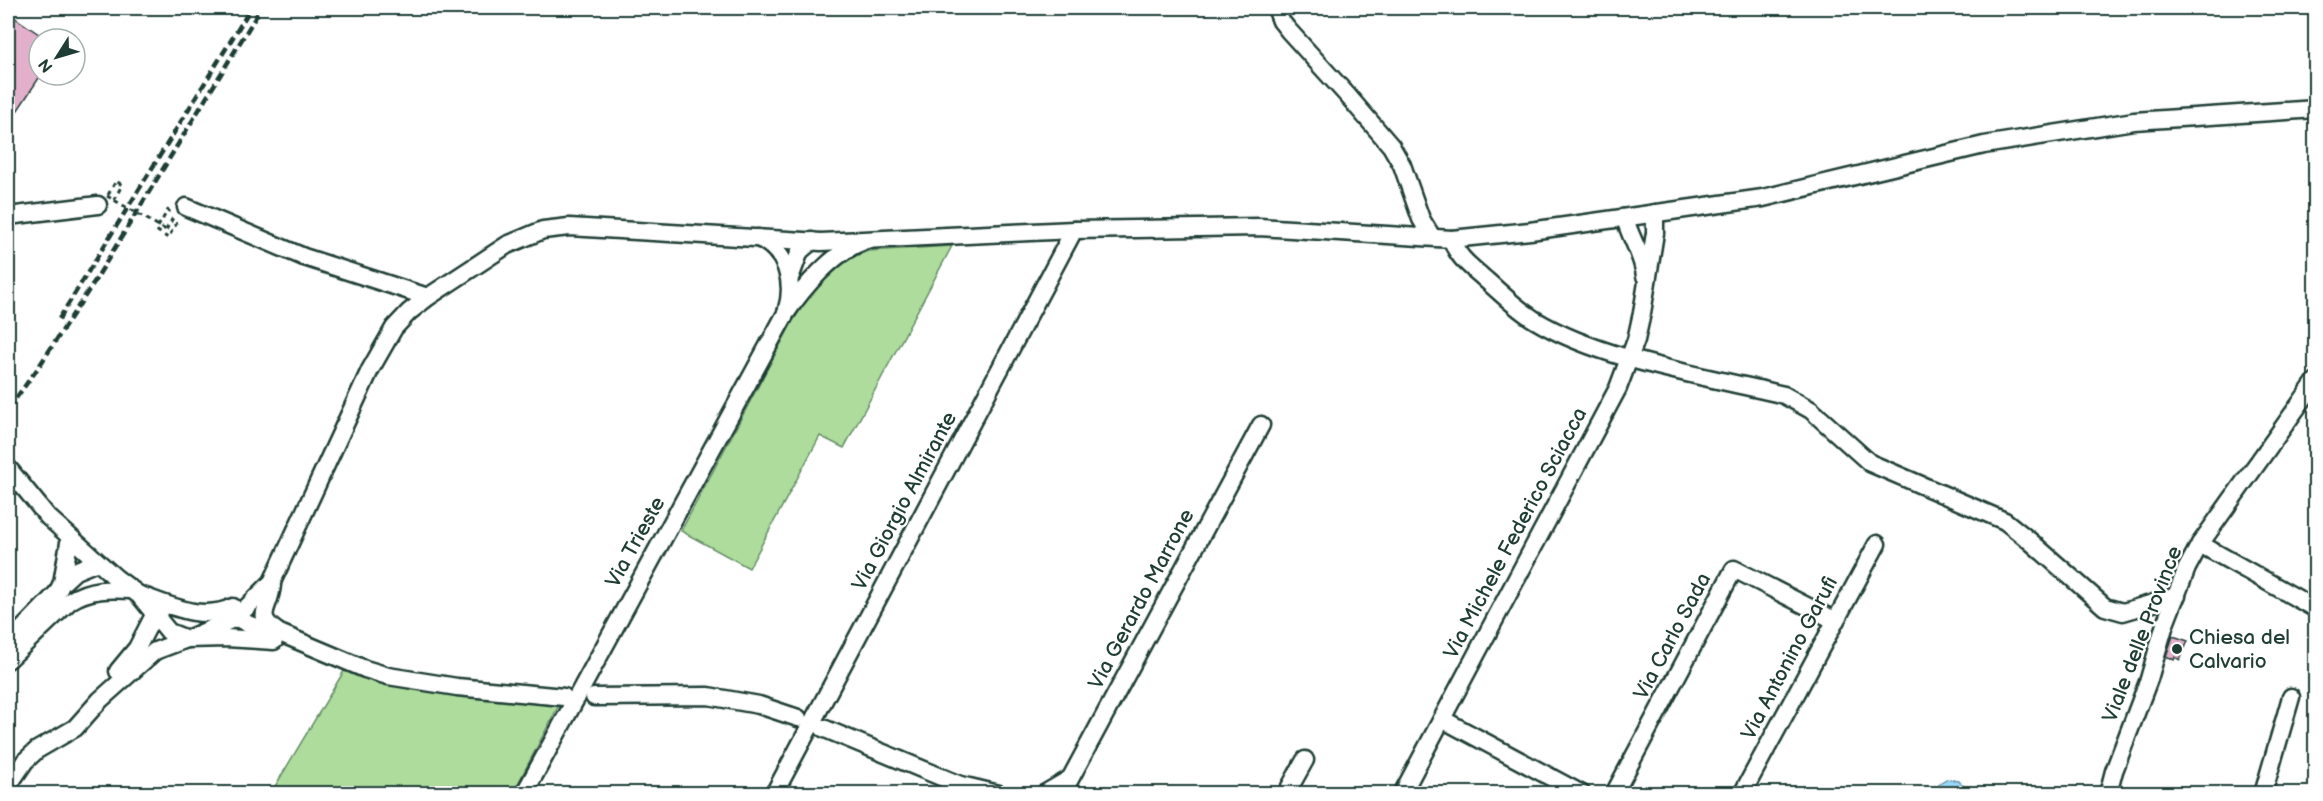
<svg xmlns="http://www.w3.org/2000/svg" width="2323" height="801" font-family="'Balsamiq Sans',sans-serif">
<rect width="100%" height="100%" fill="#fff"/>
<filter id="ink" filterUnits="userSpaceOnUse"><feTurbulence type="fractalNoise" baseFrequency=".0167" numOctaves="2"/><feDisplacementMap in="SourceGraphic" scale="12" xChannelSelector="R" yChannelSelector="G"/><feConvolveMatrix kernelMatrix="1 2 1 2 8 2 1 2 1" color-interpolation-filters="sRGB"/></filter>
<g filter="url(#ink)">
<g fill="#addc9c" stroke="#668c68" stroke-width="1.5">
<path d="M952,246L844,448L820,436L749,568L681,531L793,321C810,292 835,262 868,251Z"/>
<path d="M344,671C416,696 484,699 559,705L513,793H271Z"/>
</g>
<path fill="#9ad8fb" stroke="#699aab" stroke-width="1.5" d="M1946,779L1959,781L1967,791L1963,793H1935L1940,783Z"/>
<g fill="#e3b0cc" stroke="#1f3d34" stroke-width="1.5">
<path d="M8,13L46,39H39V75H41L8,125Z"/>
<path d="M2173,636L2188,641L2180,660L2175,657L2174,660L2166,656Z"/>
</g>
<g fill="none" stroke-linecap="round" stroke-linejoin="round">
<g stroke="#1f3d34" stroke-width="21">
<g id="minor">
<path d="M1276,8L1281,21L1289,31L1348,96L1391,146L1402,165L1421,219L1432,237"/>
<path d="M186,207L304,257L428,297"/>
<path d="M8,216L98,205"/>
<path d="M1625,218C1630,238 1643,255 1645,276"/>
<path d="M758,238C786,250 795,281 787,309"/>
<path d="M1452,239C1456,257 1473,268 1486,280C1502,294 1517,309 1535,320C1603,361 1706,376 1784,395L1811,410L1870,463L2005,521L2030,541L2105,607L2123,612L2177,596"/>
<path d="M790,278L800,251L812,241"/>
<path d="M8,468L48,517L116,578L139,595L169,632L187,639L236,618L272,582L370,370L394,328L409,312L428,297L507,245L543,230L569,227L821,242L1074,230L1259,227L1452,239L1530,231L1763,198L1984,145L2134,121L2316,109"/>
<path d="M2200,544L2316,609"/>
<path d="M62,583L75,571L97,562"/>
<path d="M272,585C270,609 253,615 278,632"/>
<path d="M140,595C169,605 202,622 233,607"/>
<path d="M224,611L250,625L282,634L365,669L388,676L457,687L564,697"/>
<path d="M8,644L57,593L62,583L70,537"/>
<path d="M8,660L70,601C90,588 110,589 132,590"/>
<path d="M118,671L137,648L154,615L161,610"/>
<path d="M594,697L708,696L759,705L798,718"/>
<path d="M1442,719L1582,794"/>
<path d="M823,728L958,784L972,794"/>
<path d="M961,785L999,794"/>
<path d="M8,786L25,761L37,750L75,728L100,700L155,651L187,639L226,638L274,641"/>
<path d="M524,794L786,313C803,288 834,252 862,242"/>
<path d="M774,794L1074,230"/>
<path d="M1044,794L1068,780"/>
<path d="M1062,794L1261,425"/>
<path d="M1286,794L1305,760"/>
<path d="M1402,794L1618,388L1636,340L1642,313L1655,233V213"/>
<path d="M1614,794L1734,569L1834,620"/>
<path d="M1742,794L1877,544"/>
<path d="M2108,794L2114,771L2149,679L2165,624L2187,568L2200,544L2316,381"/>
<path d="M2263,794L2291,697"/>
</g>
</g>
<g stroke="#1f3d34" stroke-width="3" stroke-dasharray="4.5 4.5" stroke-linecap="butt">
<path d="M108,195L116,181L122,185L114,200"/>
<path d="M170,212L168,210L156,230L168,238L178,221"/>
<path d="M166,230L174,216"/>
</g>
<use href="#minor" stroke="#fff" stroke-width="16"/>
<g stroke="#1f3d34" stroke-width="4.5" stroke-dasharray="9 4.5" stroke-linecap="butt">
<path d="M59,319L251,8"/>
<path d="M8,409L38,368L96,279L261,8"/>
</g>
<path stroke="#1f3d34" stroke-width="3" stroke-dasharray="4.5 4.5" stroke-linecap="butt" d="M107,196L166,230"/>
</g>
</g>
<circle fill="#1f3d34" stroke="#fff" stroke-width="2" cx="2177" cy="649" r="6"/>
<g text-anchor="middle" stroke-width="4.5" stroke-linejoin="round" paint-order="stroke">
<g font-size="21" fill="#1f3d34" stroke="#fff">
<text transform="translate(904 501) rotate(-62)" y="7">Via Giorgio Almirante</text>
<text transform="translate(1515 533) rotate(-62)" y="7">Via Michele Federico Sciacca</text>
<text transform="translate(635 542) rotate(-61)" y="7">Via Trieste</text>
<text transform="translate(1141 599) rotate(-62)" y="7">Via Gerardo Marrone</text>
<text transform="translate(2142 634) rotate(-69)" y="7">Viale delle Province</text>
<text transform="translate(1672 636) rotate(-62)" y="7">Via Carlo Sada</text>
<text transform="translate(1789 658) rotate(-62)" y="7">Via Antonino Garufi</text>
</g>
<g font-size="21" fill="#1f3d34" stroke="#fff" text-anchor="start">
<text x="2189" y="644">Chiesa del<tspan x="2189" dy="24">Calvario</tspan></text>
</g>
</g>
<rect width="2323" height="801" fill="none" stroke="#fff" stroke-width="30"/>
<rect x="15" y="15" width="2293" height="771" fill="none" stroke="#1f3d34" stroke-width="2" filter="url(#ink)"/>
<g transform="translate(57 57) rotate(233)"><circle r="28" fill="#ffffff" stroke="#a5b1ae" stroke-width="1.5"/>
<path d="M0-4.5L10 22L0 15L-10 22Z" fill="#1f3d34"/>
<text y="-9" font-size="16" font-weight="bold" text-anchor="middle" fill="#1f3d34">N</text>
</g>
</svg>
